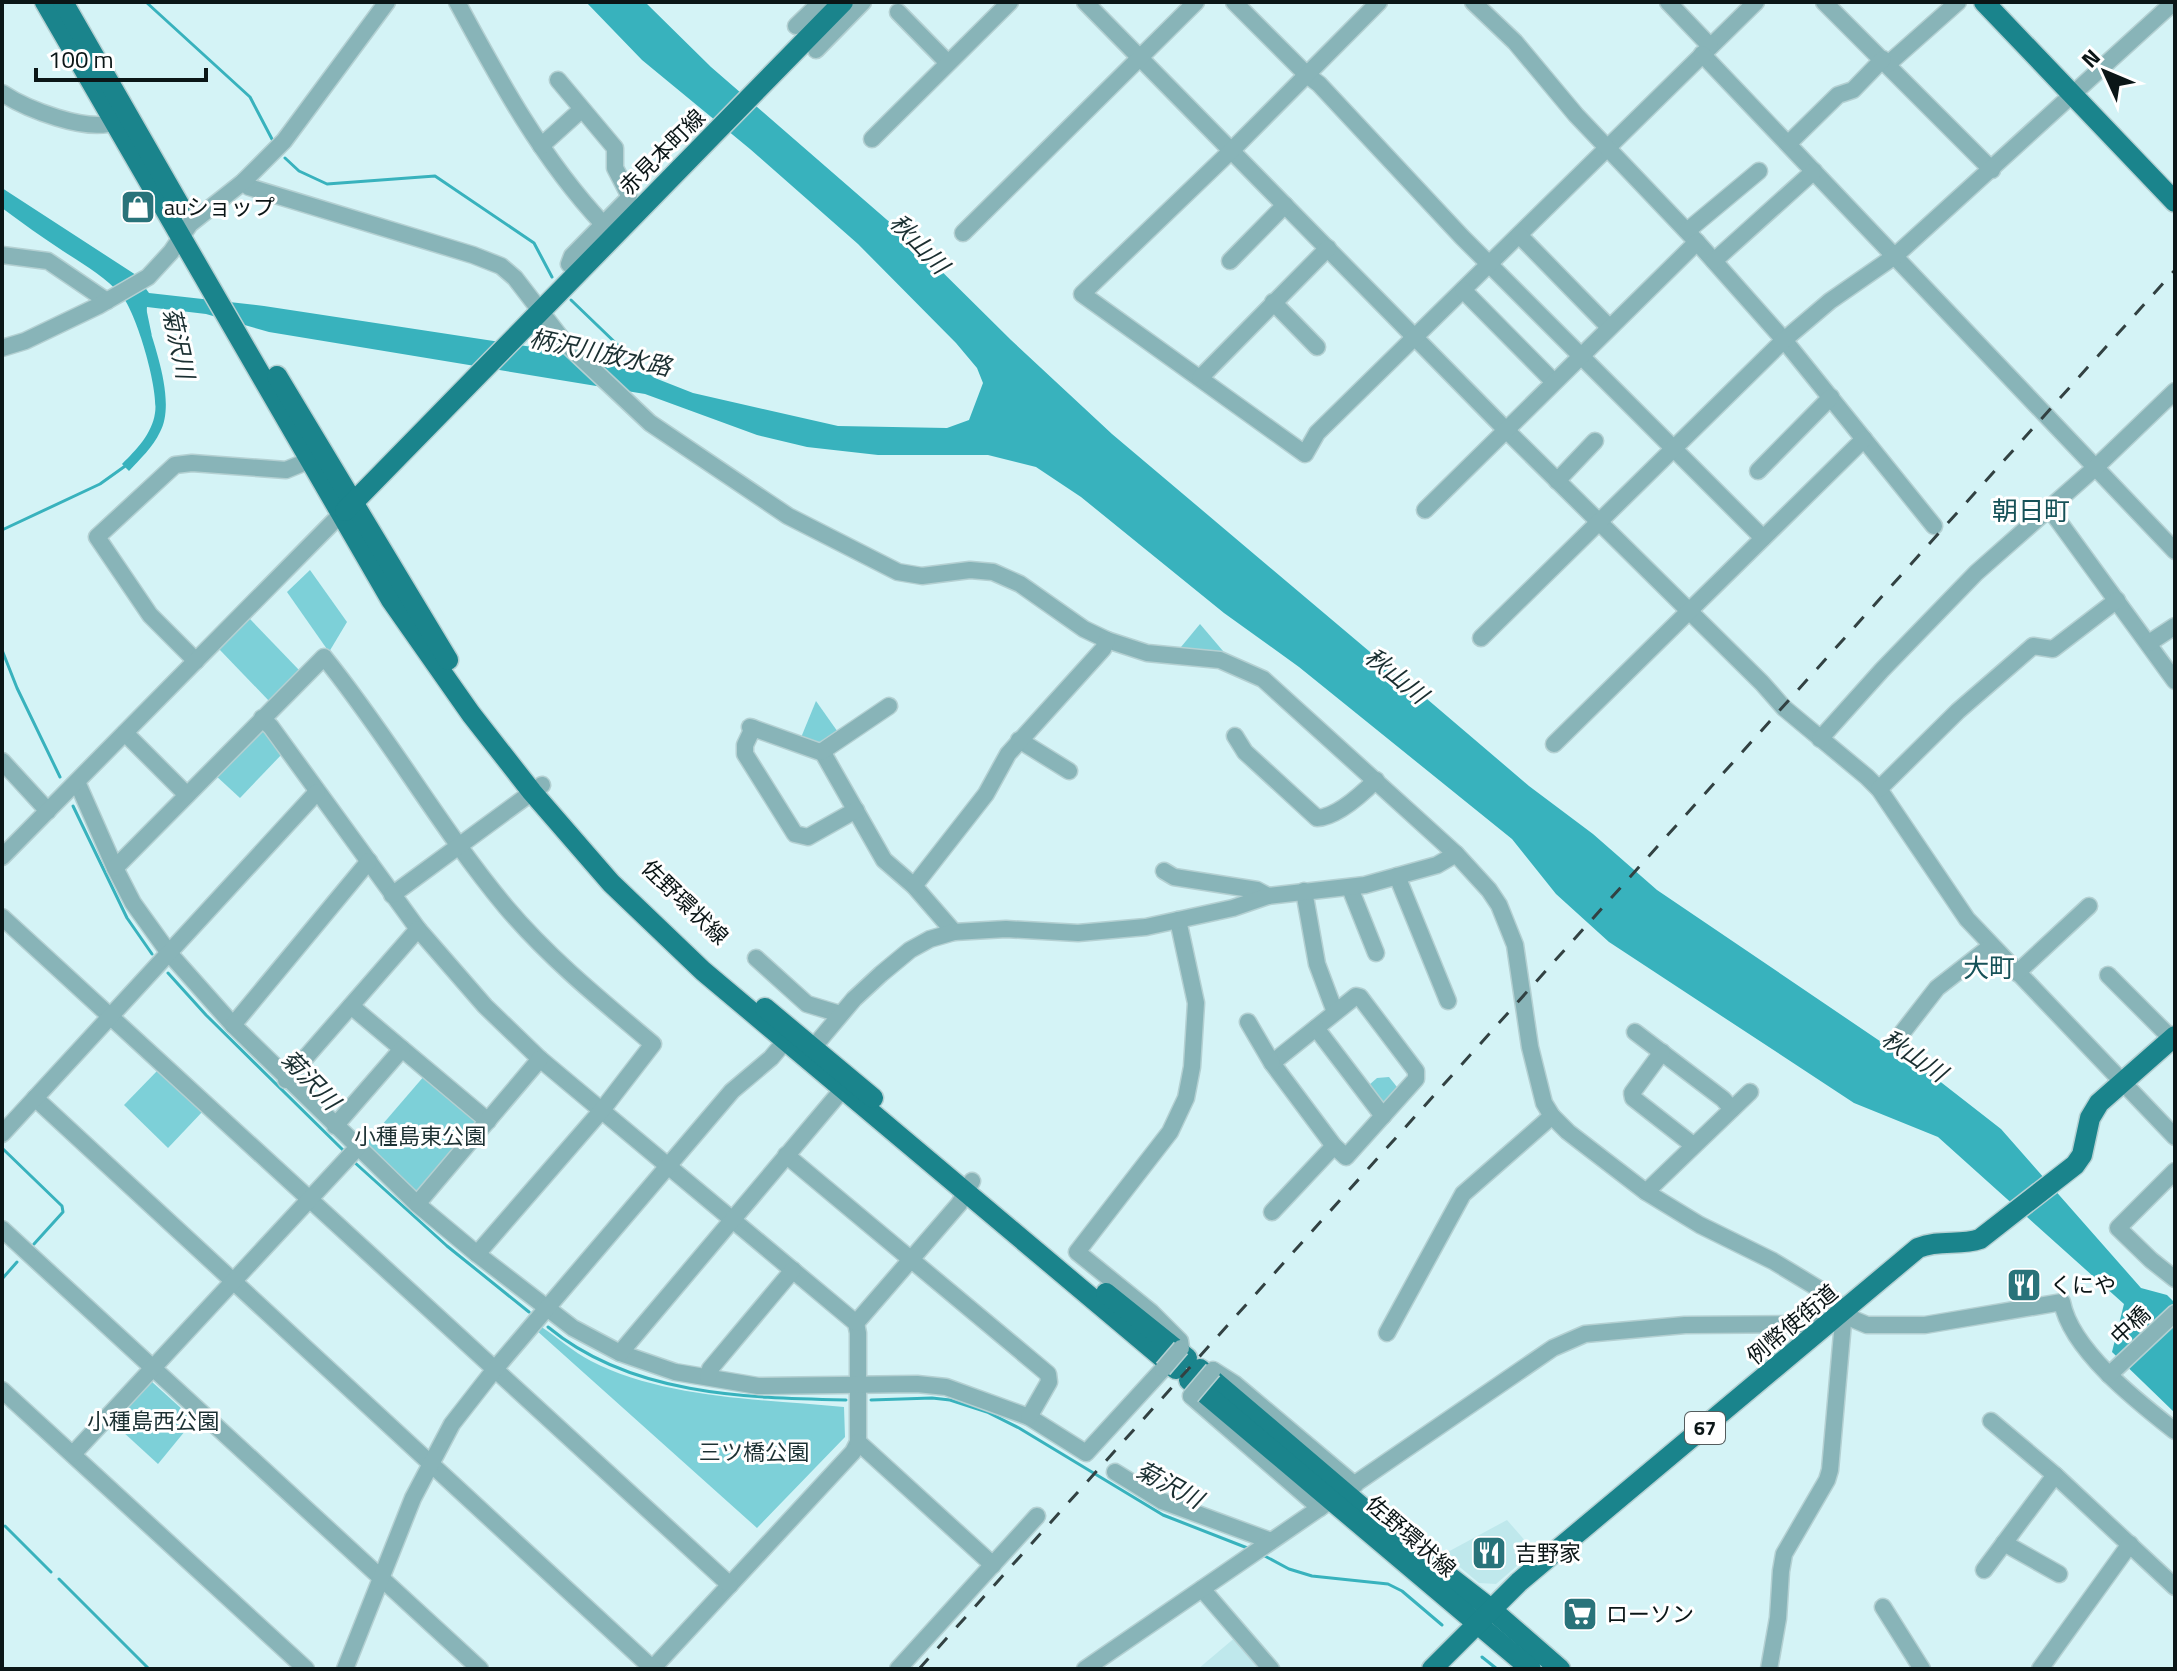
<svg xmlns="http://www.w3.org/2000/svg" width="2177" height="1671" font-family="'Titillium Web','Noto Sans JP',sans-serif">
<rect width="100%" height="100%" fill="#d4f3f6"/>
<g fill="#bfe8ec">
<path d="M1507,1520L1534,1551L1496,1584L1479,1583L1444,1554Z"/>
<path d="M1237,1636L1266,1669H1198Z"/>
</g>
<g fill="#7dd0d8">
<path d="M310,570L347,622L329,652L287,592Z"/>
<path d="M250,619L299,670L270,702L219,649Z"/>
<path d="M1200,624L1223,651L1219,655L1181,647Z"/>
<path d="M816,701L840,735L820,747L800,740Z"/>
<path d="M262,729L283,753L240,798L214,774Z"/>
<path d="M158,1070L204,1110L168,1148L124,1105Z"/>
<path d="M425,1075L476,1117L477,1126L422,1191L414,1194L363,1147Z"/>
<path d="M1389,1077L1401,1092L1385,1108L1369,1085L1377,1078Z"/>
<path d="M540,1326C557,1337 573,1352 591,1361C665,1399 762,1399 844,1407L845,1437L757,1528L536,1330Z"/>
<path d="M151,1381L194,1420L158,1464L110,1420Z"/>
</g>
<path fill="#38b2bd" d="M586,2H645L711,67L909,239L1011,340L1112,434L1421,695L1426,692L1429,695L1427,699L1529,786L1593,834L1657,890L1927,1073L1935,1066L1938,1070L1933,1076L2001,1129L2141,1288L2167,1295L2175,1303V1413L2112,1352L2124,1304L1938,1137L1854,1103L1609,942L1556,894L1512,839L1299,667L1224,613L1081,497L1036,467L988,455H878L807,447L757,435L645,394L269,332L206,314L147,307L146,317C155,348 176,402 160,432C153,447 140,459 129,471L122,464C136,450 152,434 155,413C159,390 137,314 122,296C106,277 83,264 63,251C42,237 22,223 2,208V188L136,275L149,293L264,306L604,358L693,393L838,426L947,428L969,420L983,383L977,368L956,343L858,244L750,149L642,60Z"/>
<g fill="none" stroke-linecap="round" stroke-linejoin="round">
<g stroke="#38b2bd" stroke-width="3">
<path d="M146,2L250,97L273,141"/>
<path d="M285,158L299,171L327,184L435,176L534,243L552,277"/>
<path d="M571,300L652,378"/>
<path d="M145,310L150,334"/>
<path d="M2,530L100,484L128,464"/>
<path d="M2,650L17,688L60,777"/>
<path d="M73,806L127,918L152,954"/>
<path d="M168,973L206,1015L345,1152"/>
<path d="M2,1148L62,1206L63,1212L34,1244"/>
<path d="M353,1161L447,1246L529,1312"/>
<path d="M2,1279L17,1262"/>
<path d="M548,1327C630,1395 744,1398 846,1400"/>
<path d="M871,1400L932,1398L950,1400L987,1412L1019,1428L1163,1515L1250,1549"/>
<path d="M5,1526L51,1572"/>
<path d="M1261,1554L1289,1569L1312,1576L1388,1584L1402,1591L1442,1625"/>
<path d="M59,1579L149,1669"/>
<path d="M1482,1657L1497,1669"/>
</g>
<g stroke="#b4d0d2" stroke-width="19">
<g id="minor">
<path d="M457,2C499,80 542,159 603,224"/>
<path d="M1085,2L1506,430L1762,683L1784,708L1867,777L1879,789L1967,919L2175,1137"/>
<path d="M1234,2L1307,75L1319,84L1462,237L1763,538"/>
<path d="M1379,2L1232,150L1082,294L1305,454L1317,433L1756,2"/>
<path d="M1473,2L1515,42L1576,115L1697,242L1784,340L1934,526"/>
<path d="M1668,2L1710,46"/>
<path d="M1824,2L1992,170"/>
<path d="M898,12L948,63"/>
<path d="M796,26L821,2"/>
<path d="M816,50L863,2"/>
<path d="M1702,54L2175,551"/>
<path d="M1888,64L1958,2"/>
<path d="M558,80L615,148V168L629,195L627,200L572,256L569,264L577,273"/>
<path d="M2,93C26,109 87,133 115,122"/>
<path d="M872,139L1010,2"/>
<path d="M1789,143L1838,95L1853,90L1883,59"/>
<path d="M541,146L581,110"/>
<path d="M243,182L249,187L473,255L501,266L515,278L565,343L650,423L788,516L898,572L922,576L970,570L993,572L1020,584L1084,629L1107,640L1147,653L1220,660L1263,679L1456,854L1489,890L1499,905L1515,945L1530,1047L1544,1103L1552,1116L1568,1132L1646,1192L1700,1225L1773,1261L1824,1292L1855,1320L1867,1325H1925L2062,1302C2071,1350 2138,1402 2175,1431"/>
<path d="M1687,231L1759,171"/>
<path d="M963,233L1196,2"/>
<path d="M1519,235L1609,327"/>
<path d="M2,255L48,261L107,301"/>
<path d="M1230,261L1285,205"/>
<path d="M1714,261L1814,171"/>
<path d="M1463,290L1554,382"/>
<path d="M1273,302L1317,347"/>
<path d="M2,348L25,341L98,306L148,277L171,252L190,224L243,182L284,141L387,2"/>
<path d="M1200,378L1328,248"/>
<path d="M1758,471L1831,397"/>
<path d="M1557,481L1595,441"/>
<path d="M2049,508L2175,681"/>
<path d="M1425,510L1697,242"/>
<path d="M1481,638L1784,340L1830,301L1895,256L2174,2"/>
<path d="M2149,643L2175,626"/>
<path d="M196,661L150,615L97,537L175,465L192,463L286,470L308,461"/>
<path d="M262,718L271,727L418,929L485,1006L540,1059L856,1323L858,1333V1442L853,1452L652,1669"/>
<path d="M750,727L823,753L884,860L914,886L954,932"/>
<path d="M753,728L745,745V754L795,834L808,837L856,810"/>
<path d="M125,733L187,795"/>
<path d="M1235,736L1245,752L1317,818C1337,817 1362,794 1376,780"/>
<path d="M1820,739L1882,670L1976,573L2096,467L2175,391"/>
<path d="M1019,740L1069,771"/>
<path d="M1554,744L1864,439"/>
<path d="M821,752L889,706"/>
<path d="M2,761L48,811"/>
<path d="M77,782L115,868L133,903L169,953L233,1025L417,1204L477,1254L573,1328L620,1353L675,1372L758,1386L917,1384L946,1387L1029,1417L1086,1453L1163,1369"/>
<path d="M1879,789L1958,711L2033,646L2053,649L2117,600"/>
<path d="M2,857L340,515"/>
<path d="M115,868L324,657C389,737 440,828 506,907C549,958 602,1001 653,1044L602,1110L477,1254"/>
<path d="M1164,871L1174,877L1257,890L1268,896"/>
<path d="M1397,876L1448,1001"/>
<path d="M914,886L986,794L1008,754L1103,649L1107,640"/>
<path d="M1350,888L1376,953"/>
<path d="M1304,891L1317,964L1335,1012"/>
<path d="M392,895L542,785"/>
<path d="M2,917L730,1585"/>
<path d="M1178,920L1196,1003L1192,1067L1186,1098L1170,1132L1077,1252L1151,1312L1180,1341L1181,1348"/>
<path d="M756,958L807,1004L840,1014"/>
<path d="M2017,973L2089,906"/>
<path d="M2108,975L2172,1039"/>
<path d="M1356,996L1360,997L1416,1071V1079L1346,1157L1334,1146L1272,1063Z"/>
<path d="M351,1006L488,1121"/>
<path d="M1248,1022L1272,1063"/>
<path d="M233,1025L369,861"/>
<path d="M1316,1028L1383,1116"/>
<path d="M1635,1032L1723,1099L1732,1109"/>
<path d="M1902,1033L1937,988L1991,946"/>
<path d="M1662,1052L1632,1093L1633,1098L1693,1145"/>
<path d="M806,1056L854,999L881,974L910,950L930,939L954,932L1006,929L1078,933L1146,927L1233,908L1268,896L1365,885L1437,865L1456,854"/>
<path d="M286,1080L418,929"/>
<path d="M35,1098L653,1669"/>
<path d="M335,1126L402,1049"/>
<path d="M2,1134L317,792"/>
<path d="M786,1155L1048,1374L1049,1382L1029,1417"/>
<path d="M2175,1171L2118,1228L2151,1260L2175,1279"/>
<path d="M1646,1192L1750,1092"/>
<path d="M417,1204L540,1059"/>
<path d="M1272,1212L1334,1146"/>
<path d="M2,1229L480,1669"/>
<path d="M856,1323L959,1204L972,1181"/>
<path d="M1387,1333L1463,1194L1552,1116"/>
<path d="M620,1353L842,1090"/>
<path d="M1213,1370L1235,1384L1355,1485"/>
<path d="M2109,1375L2175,1313"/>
<path d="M708,1377L710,1369L793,1270"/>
<path d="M2,1390L306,1669"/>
<path d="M1191,1396L1320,1508"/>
<path d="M1991,1421L2055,1475L2175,1587"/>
<path d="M858,1442L993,1565"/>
<path d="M73,1454L358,1147"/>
<path d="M1115,1472L1162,1501L1271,1541"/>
<path d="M2004,1543L2059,1574"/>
<path d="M1984,1570L2055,1475"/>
<path d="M1202,1589L1271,1669"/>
<path d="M1883,1607L1922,1669"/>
<path d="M345,1669L413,1498L452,1424L495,1369L732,1091L771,1058L792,1033"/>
<path d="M898,1669L1037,1516"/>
<path d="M1085,1669L1553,1348L1585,1334L1685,1325L1806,1324L1824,1327"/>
<path d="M1769,1669L1778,1618L1781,1571L1784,1554L1827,1480L1830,1470L1844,1311"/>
<path d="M2040,1669L2130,1544"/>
</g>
</g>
<g stroke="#b4d0d2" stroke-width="23">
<g id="major">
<path d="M45,2L391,600L471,714L532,792L611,883L703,971L1176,1369"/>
<path d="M63,2L180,206"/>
<path d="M1984,2L2175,202"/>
<path d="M277,376L448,660"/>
<path d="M345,511L843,2"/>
<path d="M765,1008L873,1098"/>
<path d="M1106,1293L1187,1358"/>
<path d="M1200,1369L1383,1525L1491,1609L1560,1669"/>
<path d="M1189,1380L1531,1669"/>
<path d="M1432,1669L1519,1582L1918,1248C1939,1239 1960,1246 1980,1239L2075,1165L2082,1155L2090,1118L2099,1103L2175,1036"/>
</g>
</g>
<use href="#minor" stroke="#88b4b8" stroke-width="16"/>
<use href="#major" stroke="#1a848c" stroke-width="20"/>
<path stroke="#324142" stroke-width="3" stroke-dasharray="14 14" stroke-linecap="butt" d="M919,1669L2175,270"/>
<g stroke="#b4d0d2" stroke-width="19" stroke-linecap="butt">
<g id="minor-bridge">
<path d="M1163,1369L1181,1348"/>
<path d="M1191,1396L1213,1370"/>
</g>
</g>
<use href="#minor-bridge" stroke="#88b4b8" stroke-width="16"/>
</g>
<defs>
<g id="shop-square" transform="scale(1.8)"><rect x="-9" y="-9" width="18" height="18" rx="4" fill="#29737a" stroke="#fff"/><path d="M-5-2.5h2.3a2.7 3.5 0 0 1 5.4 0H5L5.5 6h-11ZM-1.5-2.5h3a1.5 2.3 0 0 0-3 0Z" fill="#fff"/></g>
<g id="restaurant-square" transform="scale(1.8)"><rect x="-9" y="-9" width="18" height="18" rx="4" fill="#29737a" stroke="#fff"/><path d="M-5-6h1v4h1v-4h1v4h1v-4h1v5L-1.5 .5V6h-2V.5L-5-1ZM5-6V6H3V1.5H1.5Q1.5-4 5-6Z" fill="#fff"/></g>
<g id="supermarket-square" transform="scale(1.8)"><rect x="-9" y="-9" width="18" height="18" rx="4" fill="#29737a" stroke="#fff"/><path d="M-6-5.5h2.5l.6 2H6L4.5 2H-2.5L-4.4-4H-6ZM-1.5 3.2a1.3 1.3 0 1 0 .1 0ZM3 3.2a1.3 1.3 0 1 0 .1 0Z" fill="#fff"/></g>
</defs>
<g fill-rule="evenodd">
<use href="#shop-square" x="138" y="207"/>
<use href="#restaurant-square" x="2024" y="1285"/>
<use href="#restaurant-square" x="1489" y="1553"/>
<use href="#supermarket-square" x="1580" y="1614"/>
</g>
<g text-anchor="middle" stroke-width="6" stroke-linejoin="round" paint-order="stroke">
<rect fill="#fff" stroke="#545c5d" stroke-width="2" x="1685" y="1412" width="40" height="32" rx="6"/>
<g font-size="20" font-weight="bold" fill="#0b1617">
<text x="1705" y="1435">67</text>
</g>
<g font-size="22" fill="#0b1617" stroke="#fff">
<text transform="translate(662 152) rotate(-45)" y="8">赤見本町線</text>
<text transform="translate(685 902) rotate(44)" y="8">佐野環状線</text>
<text transform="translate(1792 1324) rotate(-40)" y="8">例幣使街道</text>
<text transform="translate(2130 1325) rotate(-43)" y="8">中橋</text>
<text transform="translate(1411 1536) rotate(41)" y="8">佐野環状線</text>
</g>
<g font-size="22" fill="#0b1617" stroke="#fff" text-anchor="start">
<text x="164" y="215">auショップ</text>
<text x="2050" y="1293">くにや</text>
<text x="1515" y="1561">吉野家</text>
<text x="1606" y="1622">ローソン</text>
</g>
<g font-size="22" fill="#1d3234" stroke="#fff">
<text x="420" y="1144">小種島東公園</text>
<text x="153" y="1429">小種島西公園</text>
<text x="754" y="1460">三ツ橋公園</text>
</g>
<g font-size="24" font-style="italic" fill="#1a2f31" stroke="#fff">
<text transform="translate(919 244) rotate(46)" y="8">秋山川</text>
<text transform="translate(178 343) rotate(78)" y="8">菊沢川</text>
<text transform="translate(600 353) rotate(12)" y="8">柄沢川放水路</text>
<text transform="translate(1396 676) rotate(39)" y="8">秋山川</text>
<text transform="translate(1914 1056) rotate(34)" y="8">秋山川</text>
<text transform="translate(310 1080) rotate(46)" y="8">菊沢川</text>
<text transform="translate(1169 1485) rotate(28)" y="8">菊沢川</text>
</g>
<g font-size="26" fill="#165258" stroke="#fff">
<text x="2031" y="520">朝日町</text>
<text x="1989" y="977">大町</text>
</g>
</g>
<rect width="2177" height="1671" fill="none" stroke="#0b1617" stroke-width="8"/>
<g transform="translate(2105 72) rotate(314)" stroke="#ffffff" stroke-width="6" paint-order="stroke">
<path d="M0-6L14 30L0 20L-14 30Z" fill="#0b1617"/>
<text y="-12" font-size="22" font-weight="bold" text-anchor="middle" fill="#0b1617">N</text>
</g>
<path d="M36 68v12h170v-12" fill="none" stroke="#0b1617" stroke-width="4"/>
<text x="48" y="68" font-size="24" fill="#0b1617" stroke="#ffffff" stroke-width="6" paint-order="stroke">100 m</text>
</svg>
